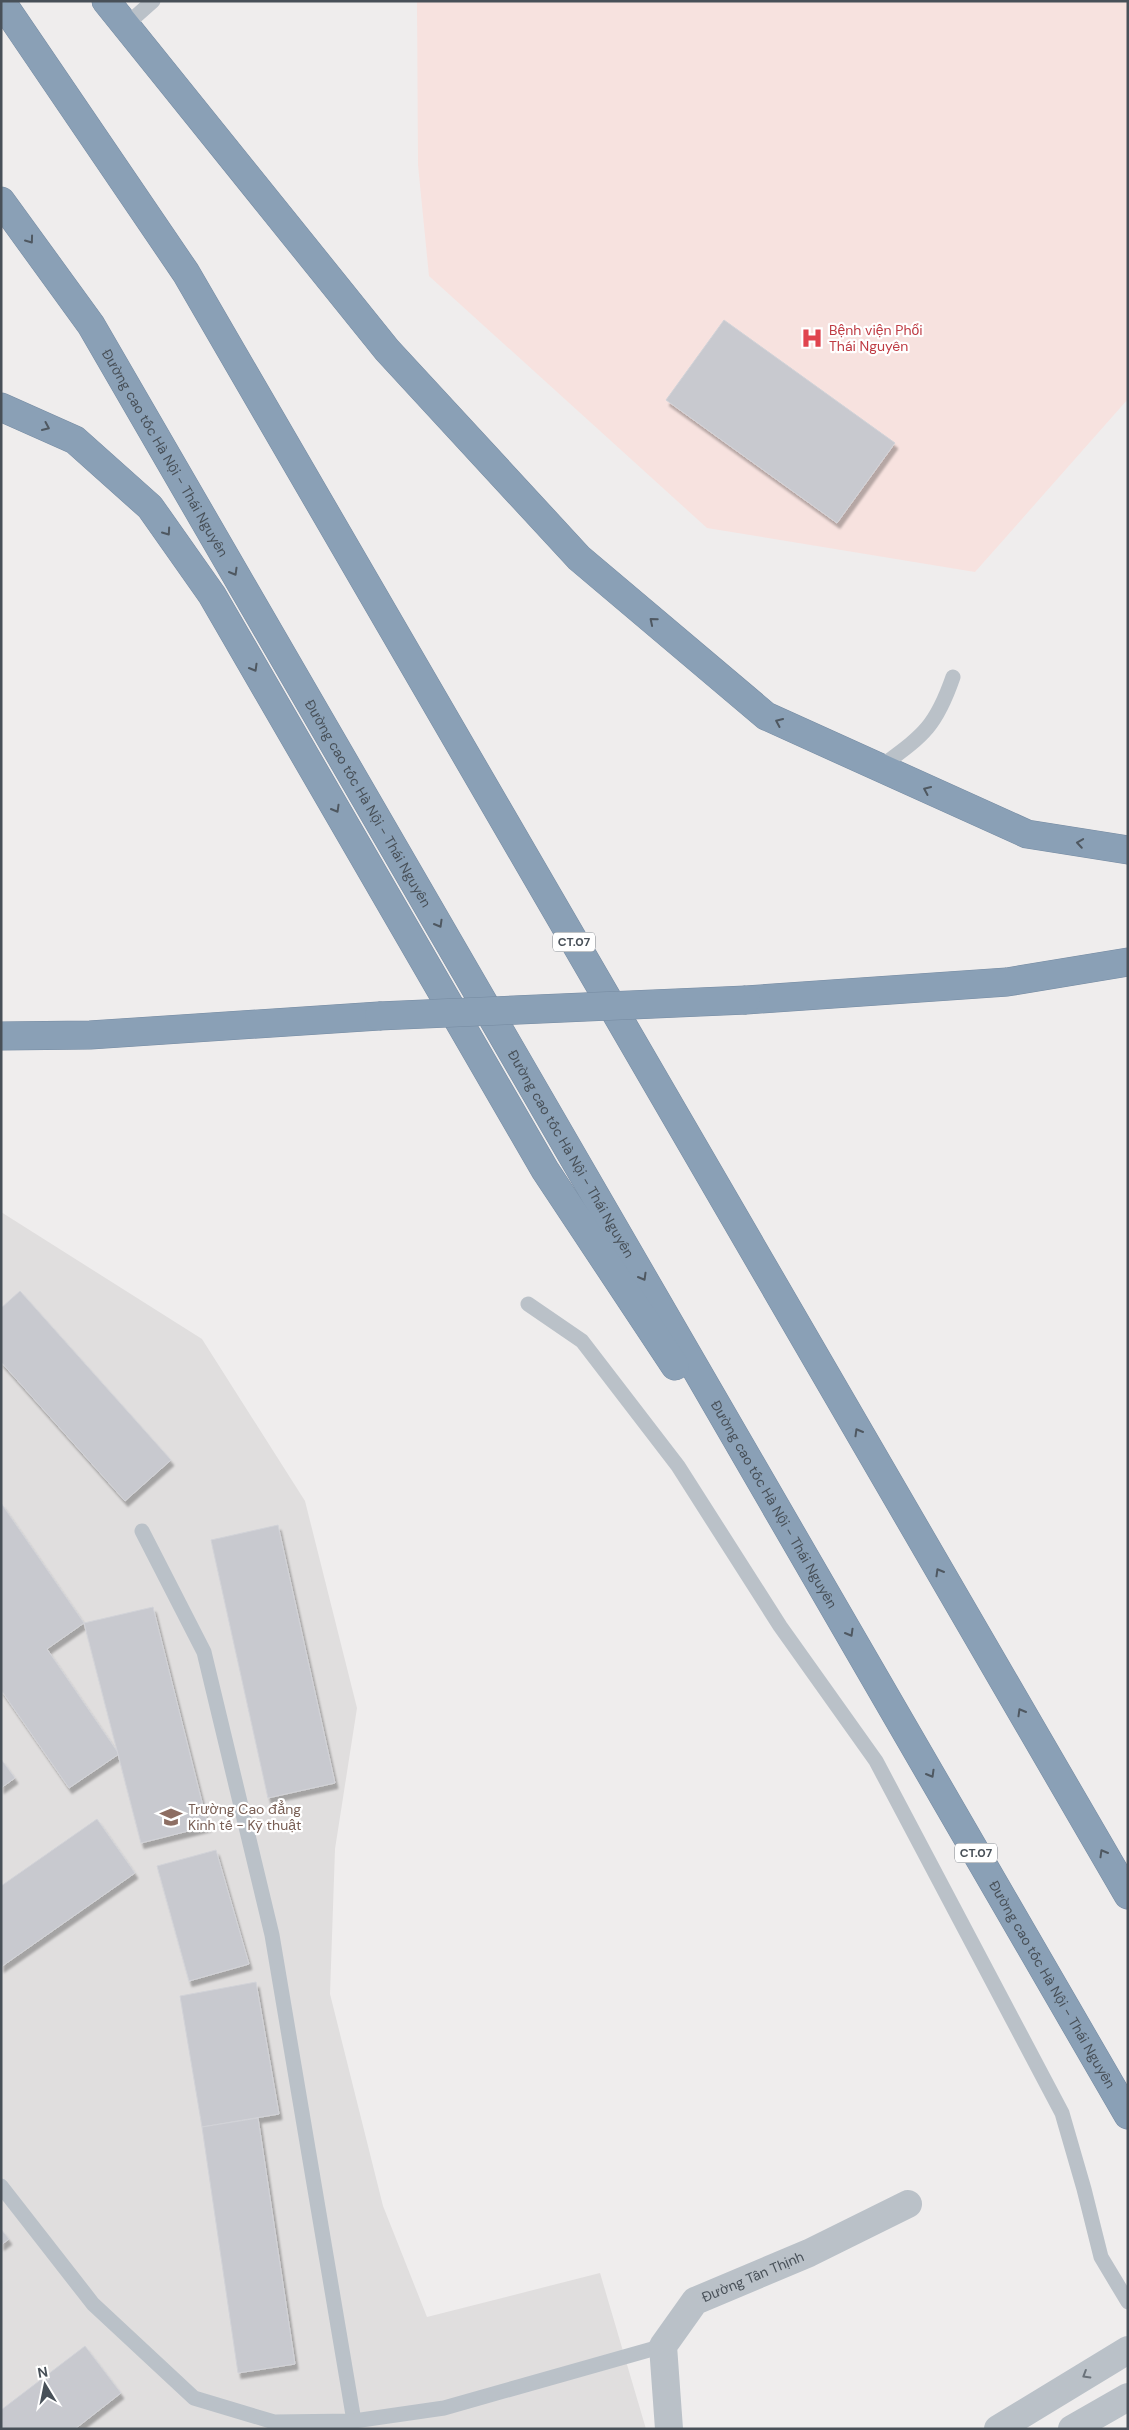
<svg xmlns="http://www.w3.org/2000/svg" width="1129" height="2430" font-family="'DM Sans',sans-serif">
<defs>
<filter id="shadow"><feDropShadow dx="3" dy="5.5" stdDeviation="1" flood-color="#0004"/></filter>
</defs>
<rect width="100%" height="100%" fill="#efeded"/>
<path fill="#e0dede" d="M1,1212L202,1339L305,1501L357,1708L335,1849L330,1994L383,2206L427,2317L600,2273L646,2429H1Z"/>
<path fill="#f7e2df" d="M417,1H1128V399L975,572L707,528L429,276L418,165Z"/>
<g fill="#c8c9cf" stroke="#d2d3d8" filter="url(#shadow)">
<path d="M724,320L895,443L837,523L666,400Z"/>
<path d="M20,1291L171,1460L125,1501L1,1362V1308Z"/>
<path d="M1,1503L84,1623L47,1649L119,1754L69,1788L1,1690Z"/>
<path d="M278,1525L335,1783L268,1798L211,1540Z"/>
<path d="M153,1607L208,1826L141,1843L84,1623Z"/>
<path d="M1,1759L15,1778L1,1788Z"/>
<path d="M97,1819L135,1873L1,1967V1886Z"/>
<path d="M216,1850L249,1964L189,1981L157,1866Z"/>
<path d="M256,1982L279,2114L202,2127L180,1996Z"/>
<path d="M258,2118L295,2364L238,2373L202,2127Z"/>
<path d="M1,2229L9,2239L1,2245Z"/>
<path d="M85,2346L121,2393L75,2429H1V2410Z"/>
</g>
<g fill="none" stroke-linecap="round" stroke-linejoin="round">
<g stroke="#768ba2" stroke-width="29">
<g id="highway">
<path d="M1,1L186,273L1128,1895"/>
<path d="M106,1L387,350L579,558L766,716L1027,834L1128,850"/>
<path id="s2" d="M1,201L91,325L1128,2115"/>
<path d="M1,407L75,440L150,507L212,595L545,1170L675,1366"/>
<path d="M746,1000L1007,982L1128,962"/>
<path d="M1,1036L90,1035L379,1016"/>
</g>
</g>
<g stroke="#bac1c8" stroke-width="15">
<path d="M126,25L153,1"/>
<path d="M879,768C922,736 935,729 953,677"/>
<path d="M528,1304L582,1341L678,1466L780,1626L876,1761L1062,2113L1084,2189L1101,2257L1128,2302"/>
<path d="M142,1531L204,1652L272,1935L354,2421"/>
<path d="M1,2186L93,2304L194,2398L274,2422L354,2421L444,2408L663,2346"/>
</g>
<g stroke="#bac1c8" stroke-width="28">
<path id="s1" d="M669,2429L663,2346L695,2301L809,2253L908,2204"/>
<path d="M998,2429L1128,2350"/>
<path d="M1072,2429L1128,2397"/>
</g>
<use href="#highway" stroke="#8aa0b6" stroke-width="28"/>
<g stroke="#768ba2" stroke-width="29" stroke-linecap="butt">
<path id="highway-bridge" d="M379,1016L746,1000"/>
</g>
<use href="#highway-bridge" stroke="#8aa0b6" stroke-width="28"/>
</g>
<defs><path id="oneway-chevron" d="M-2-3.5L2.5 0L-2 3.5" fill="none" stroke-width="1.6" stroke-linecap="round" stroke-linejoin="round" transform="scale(1.25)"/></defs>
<g stroke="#4f5861">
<use href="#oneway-chevron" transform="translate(30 240) rotate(54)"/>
<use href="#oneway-chevron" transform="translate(46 427) rotate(24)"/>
<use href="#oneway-chevron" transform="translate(167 532) rotate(55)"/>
<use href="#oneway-chevron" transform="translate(234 572) rotate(60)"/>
<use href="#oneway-chevron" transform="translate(653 621) rotate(-140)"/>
<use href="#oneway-chevron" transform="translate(254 668) rotate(60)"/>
<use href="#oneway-chevron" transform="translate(779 722) rotate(-156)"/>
<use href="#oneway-chevron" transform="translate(927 790) rotate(-156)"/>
<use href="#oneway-chevron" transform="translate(336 809) rotate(60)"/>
<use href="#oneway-chevron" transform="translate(1080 843) rotate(-171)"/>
<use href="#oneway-chevron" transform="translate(439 924) rotate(60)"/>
<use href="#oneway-chevron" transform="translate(643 1277) rotate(60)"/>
<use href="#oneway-chevron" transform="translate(858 1432) rotate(-120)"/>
<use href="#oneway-chevron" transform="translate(939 1572) rotate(-120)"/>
<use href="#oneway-chevron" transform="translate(850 1633) rotate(60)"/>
<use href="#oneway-chevron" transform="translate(1021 1712) rotate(-120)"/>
<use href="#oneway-chevron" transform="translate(931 1774) rotate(60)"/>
<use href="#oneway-chevron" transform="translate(1103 1853) rotate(-120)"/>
</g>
<use stroke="#6a727a" href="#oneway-chevron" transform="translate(1086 2375) rotate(149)"/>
<defs>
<g id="hospital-bare" transform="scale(1.725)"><path d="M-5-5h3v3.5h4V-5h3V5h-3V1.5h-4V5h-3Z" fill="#e0444e" stroke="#fff" stroke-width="2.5" paint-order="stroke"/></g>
<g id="university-bare" transform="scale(1.725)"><path d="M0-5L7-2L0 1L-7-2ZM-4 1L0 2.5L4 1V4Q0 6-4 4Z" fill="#8d6e63" stroke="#fff" stroke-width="2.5" paint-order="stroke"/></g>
</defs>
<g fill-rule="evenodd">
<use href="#hospital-bare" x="812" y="338"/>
<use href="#university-bare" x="171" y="1817"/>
</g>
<g text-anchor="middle" stroke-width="4.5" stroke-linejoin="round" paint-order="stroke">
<g fill="#fff" stroke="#7f848a" stroke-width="1">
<rect x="553" y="932.5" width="42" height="19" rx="4"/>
<rect x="955" y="1843.5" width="42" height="19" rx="4"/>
</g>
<g font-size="12" font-weight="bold" fill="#485058">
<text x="574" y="946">CT.07</text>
<text x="976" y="1857">CT.07</text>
</g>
<g font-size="14" fill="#be3a42" stroke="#fff" text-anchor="start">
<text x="829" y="335">Bệnh viện Phổi<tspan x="829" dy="16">Thái Nguyên</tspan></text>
</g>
<g font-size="14" fill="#485058" stroke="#fff">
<text dy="5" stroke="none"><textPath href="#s2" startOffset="301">Đường cao tốc Hà Nội - Thái Nguyên</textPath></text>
<text dy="5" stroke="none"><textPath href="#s2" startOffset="706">Đường cao tốc Hà Nội - Thái Nguyên</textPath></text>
<text dy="5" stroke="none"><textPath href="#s2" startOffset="1111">Đường cao tốc Hà Nội - Thái Nguyên</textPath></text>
<text dy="5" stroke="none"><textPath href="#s2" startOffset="1516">Đường cao tốc Hà Nội - Thái Nguyên</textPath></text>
<text dy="5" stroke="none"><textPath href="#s2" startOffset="2071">Đường cao tốc Hà Nội - Thái Nguyên</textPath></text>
<text dy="5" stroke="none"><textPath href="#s1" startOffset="201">Đường Tân Thịnh</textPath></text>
</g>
<g font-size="14" fill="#785e54" stroke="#fff" text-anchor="start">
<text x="188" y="1814">Trường Cao đẳng<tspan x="188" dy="16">Kinh tế - Kỹ thuật</tspan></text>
</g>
</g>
<rect width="1129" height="2430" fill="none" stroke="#485058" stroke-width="5"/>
<g transform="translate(45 2385) rotate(350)" stroke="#ffffff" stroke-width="4" paint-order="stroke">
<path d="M0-4L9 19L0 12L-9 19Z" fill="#485058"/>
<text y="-8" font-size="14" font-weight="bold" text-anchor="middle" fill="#485058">N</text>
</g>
</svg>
